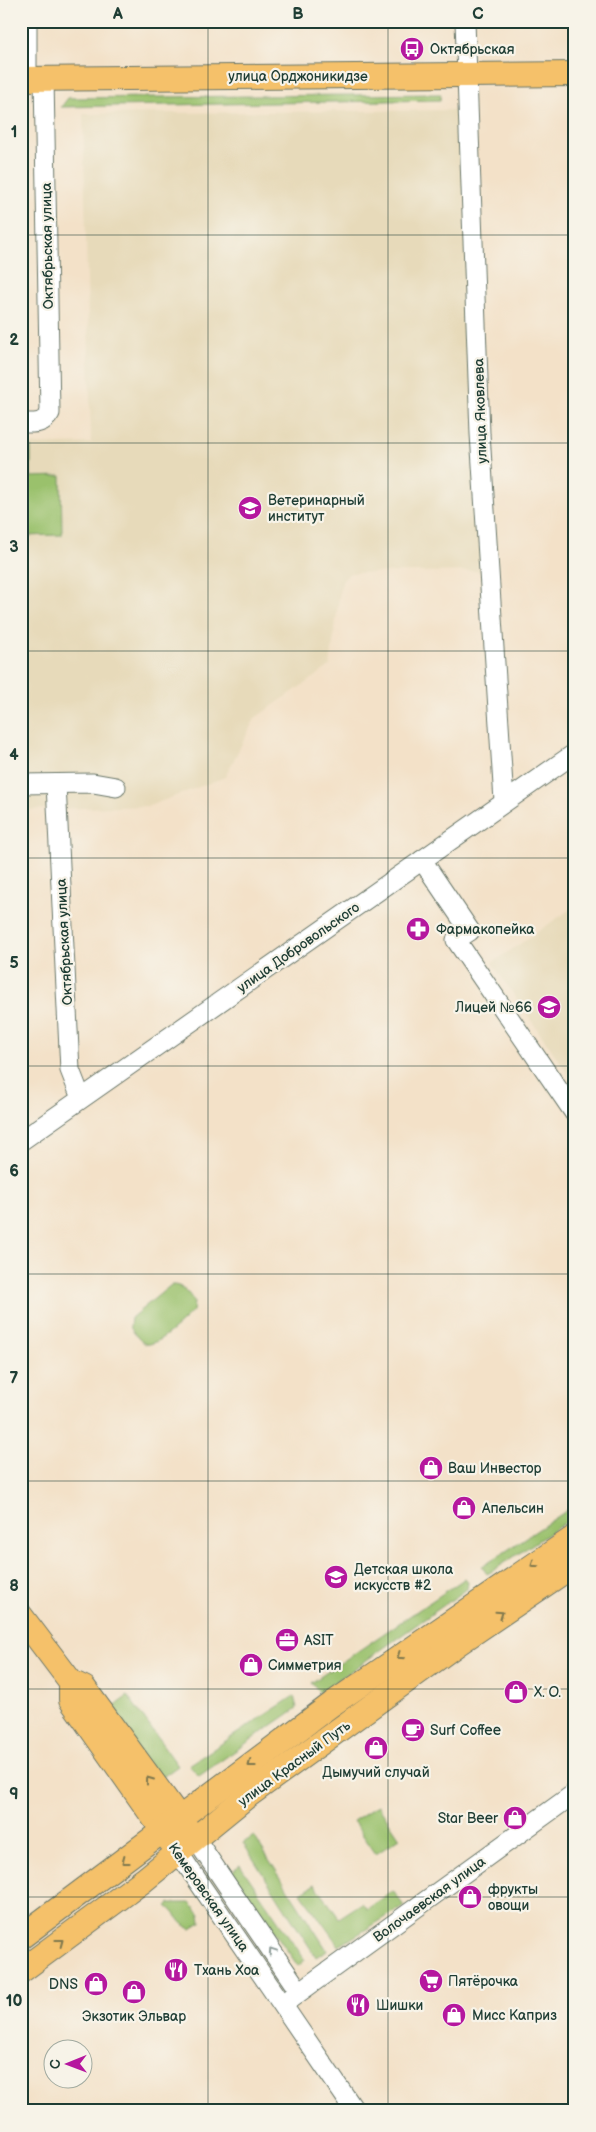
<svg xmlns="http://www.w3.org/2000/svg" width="596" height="2132" font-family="'Balsamiq Sans',sans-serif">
<rect width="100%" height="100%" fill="#f7f3e8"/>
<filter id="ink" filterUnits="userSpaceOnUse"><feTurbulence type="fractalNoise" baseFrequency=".02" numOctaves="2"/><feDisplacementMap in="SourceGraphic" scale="10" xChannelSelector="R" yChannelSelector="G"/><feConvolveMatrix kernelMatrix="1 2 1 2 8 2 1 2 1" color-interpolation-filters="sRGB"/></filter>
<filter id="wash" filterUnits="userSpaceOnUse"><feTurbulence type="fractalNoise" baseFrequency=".0096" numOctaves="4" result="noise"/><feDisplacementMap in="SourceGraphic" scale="20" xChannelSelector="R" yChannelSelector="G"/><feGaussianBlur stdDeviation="1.12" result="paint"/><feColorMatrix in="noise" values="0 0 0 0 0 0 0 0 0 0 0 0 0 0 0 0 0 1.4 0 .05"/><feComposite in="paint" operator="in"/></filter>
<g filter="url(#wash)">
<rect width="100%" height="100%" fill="#f3e1c8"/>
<g fill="#e7daba">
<path d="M460,110L481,571L350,573L343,580L340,589L330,666L255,718L225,777L149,806L21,810V445L91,443L83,114Z"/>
<path d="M575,906V1084L492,963Z"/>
</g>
<g fill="#9ac16c" stroke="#5c7f50">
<path d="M441,94L440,100L61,107L68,98Z"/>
<path d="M21,447H31V477L61,476L62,535L21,536Z"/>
<path d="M171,1285C182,1284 189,1293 194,1302L193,1311C186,1319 156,1347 146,1344C140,1342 134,1333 130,1327L131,1318Z"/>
<path d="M575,1505V1516L491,1572L487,1574L482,1567Z"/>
<path d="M464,1579L468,1582L467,1589L320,1693L311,1683Z"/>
<path d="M128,1696L178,1766L157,1781L107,1711Z"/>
<path d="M294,1696L297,1708L199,1776L189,1765Z"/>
<path d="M378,1805L400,1838L376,1854L353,1821Z"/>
<path d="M254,1836L327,1950L316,1957L243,1843Z"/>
<path d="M240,1865L305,1960L298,1966L232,1871Z"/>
<path d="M315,1884L339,1918L362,1903L367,1909L393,1891L404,1906L339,1946L301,1893Z"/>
<path d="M170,1903H190L200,1914L201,1922L191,1929C179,1924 177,1913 167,1906Z"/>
</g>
</g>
<g filter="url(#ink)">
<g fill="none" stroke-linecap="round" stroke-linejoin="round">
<g stroke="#697668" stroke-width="21">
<g id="minor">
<path d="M27,21V79"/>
<path d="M465,21L480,434L504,801"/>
<path d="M21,423C34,423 43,425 50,413L44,78"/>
<path d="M21,784L93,783L116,787"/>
<path d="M56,784L70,1070L81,1098"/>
<path d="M422,860L470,931L456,940L575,1114"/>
<path d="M21,1141L575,753"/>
<path d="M195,1838L299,1991"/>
<path d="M178,1852L355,2111"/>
<path d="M283,2004L575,1793"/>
</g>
</g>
<g stroke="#697668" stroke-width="26">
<g id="major">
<path d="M21,79L575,74"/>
<path d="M21,1616L71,1682L84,1688L188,1830"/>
<path d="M71,1682V1700L171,1842"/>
<path d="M21,1937L332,1704L575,1537"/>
<path d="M21,1971L144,1880L246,1797L460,1642L575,1564"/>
</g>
</g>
<use href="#minor" stroke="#fff" stroke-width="19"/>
<use href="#major" stroke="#f5c16b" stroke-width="24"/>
</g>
<defs><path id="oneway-chevron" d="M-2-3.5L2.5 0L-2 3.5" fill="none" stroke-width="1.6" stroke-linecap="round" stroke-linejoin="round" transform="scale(1.25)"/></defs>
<g stroke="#7f784d">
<use href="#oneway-chevron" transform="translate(534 1564) rotate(146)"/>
<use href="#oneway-chevron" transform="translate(500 1614) rotate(-35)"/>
<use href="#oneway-chevron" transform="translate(400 1656) rotate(145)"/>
<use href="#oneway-chevron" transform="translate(251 1764) rotate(143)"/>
<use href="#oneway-chevron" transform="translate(149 1780) rotate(-126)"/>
<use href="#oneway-chevron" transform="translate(125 1861) rotate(143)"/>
<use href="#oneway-chevron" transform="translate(60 1942) rotate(-37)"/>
</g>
<use stroke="#8f9e9a" href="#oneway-chevron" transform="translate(272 1951) rotate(-124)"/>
</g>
<path fill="none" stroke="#1f3d34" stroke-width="1" stroke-opacity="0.55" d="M208,21V2111M388,21V2111M21,235H575M21,443H575M21,651H575M21,858H575M21,1066H575M21,1274H575M21,1481H575M21,1689H575M21,1897H575"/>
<defs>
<g id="bus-disc" transform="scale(1.25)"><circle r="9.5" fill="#b5179e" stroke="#f7f3e8"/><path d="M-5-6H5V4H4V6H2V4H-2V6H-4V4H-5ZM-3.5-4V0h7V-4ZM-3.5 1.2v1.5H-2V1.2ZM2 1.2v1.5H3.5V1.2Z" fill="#fff"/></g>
<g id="university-disc" transform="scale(1.25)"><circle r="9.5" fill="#b5179e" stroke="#f7f3e8"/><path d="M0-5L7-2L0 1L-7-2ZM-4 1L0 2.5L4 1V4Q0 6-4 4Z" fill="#fff"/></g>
<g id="pharmacy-disc" transform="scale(1.25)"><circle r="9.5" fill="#b5179e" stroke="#f7f3e8"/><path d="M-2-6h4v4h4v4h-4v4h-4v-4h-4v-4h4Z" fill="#fff"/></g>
<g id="school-disc" transform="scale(1.25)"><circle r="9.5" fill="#b5179e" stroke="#f7f3e8"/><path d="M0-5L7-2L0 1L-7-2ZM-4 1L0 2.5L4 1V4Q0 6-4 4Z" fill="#fff"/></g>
<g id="shop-disc" transform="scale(1.25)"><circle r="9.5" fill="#b5179e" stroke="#f7f3e8"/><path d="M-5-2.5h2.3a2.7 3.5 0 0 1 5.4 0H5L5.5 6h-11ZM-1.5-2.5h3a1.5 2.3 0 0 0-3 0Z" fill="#fff"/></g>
<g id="office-disc" transform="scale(1.25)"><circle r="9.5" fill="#b5179e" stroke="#f7f3e8"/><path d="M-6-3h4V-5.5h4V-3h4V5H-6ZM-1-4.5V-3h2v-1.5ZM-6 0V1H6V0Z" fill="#fff"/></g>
<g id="cafe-disc" transform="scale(1.25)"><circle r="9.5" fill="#b5179e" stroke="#f7f3e8"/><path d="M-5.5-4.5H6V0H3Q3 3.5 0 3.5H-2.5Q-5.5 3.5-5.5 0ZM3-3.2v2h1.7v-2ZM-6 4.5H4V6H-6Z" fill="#fff"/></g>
<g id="restaurant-disc" transform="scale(1.25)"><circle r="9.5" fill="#b5179e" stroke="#f7f3e8"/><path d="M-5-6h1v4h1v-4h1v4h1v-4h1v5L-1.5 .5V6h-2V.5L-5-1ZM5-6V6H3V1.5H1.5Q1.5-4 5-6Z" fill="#fff"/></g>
<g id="supermarket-disc" transform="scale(1.25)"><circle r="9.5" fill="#b5179e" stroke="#f7f3e8"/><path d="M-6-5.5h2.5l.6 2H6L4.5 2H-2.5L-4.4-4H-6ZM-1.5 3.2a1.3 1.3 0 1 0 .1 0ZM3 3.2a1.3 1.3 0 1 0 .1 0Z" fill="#fff"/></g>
</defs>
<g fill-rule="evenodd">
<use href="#bus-disc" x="412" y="49"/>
<use href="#university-disc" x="250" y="508"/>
<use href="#pharmacy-disc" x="418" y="929"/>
<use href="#school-disc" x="549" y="1007"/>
<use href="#shop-disc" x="431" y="1468"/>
<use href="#shop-disc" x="464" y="1508"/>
<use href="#school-disc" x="336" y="1577"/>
<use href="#office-disc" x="287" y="1640"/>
<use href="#shop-disc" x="251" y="1665"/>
<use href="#shop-disc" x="516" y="1692"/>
<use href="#cafe-disc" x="413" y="1730"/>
<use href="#shop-disc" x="376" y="1748"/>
<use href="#shop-disc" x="515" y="1818"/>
<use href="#shop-disc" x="470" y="1897"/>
<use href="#restaurant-disc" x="176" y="1970"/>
<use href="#supermarket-disc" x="431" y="1981"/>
<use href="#shop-disc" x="96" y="1984"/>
<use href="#shop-disc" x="134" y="1992"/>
<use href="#restaurant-disc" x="358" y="2005"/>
<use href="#shop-disc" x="454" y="2015"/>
</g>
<g text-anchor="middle" stroke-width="4.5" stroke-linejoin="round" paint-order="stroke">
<g font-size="14" fill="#1f3d34" stroke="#f7f3e8" text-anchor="start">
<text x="430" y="54">Октябрьская</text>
<text x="268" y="505">Ветеринарный<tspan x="268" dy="16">институт</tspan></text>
<text x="436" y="934">Фармакопейка</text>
<text x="532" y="1012" text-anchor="end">Лицей №66</text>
<text x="448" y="1473">Ваш Инвестор</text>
<text x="482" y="1513">Апельсин</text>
<text x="354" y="1574">Детская школа<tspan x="354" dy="16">искусств #2</tspan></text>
<text x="304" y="1645">ASIT</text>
<text x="268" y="1670">Симметрия</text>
<text x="534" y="1697">X. O.</text>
<text x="430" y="1735">Surf Coffee</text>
<text x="376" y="1777" text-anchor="middle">Дымучий случай</text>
<text x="498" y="1823" text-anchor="end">Star Beer</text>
<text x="488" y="1894">фрукты<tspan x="488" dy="16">овощи</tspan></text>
<text x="194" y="1975">Тхань Хоа</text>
<text x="448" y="1986">Пятёрочка</text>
<text x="78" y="1989" text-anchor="end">DNS</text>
<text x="376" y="2010">Шишки</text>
<text x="472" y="2020">Мисс Каприз</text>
<text x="134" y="2021" text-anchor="middle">Экзотик Эльвар</text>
</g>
<g font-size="14" fill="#1f3d34" stroke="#f7f3e8">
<text x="298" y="81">улица Орджоникидзе</text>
<text transform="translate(47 246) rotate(-91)" y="5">Октябрьская улица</text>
<text transform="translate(480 411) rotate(-92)" y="5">улица Яковлева</text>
<text transform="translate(64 942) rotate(-93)" y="5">Октябрьская улица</text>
<text transform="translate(298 947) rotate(-35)" y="5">улица Добровольского</text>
<text transform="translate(294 1763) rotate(-36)" y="5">улица Красный Путь</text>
<text transform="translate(209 1897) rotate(55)" y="5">Кемеровская улица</text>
<text transform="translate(429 1899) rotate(-36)" y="5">Волочаевская улица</text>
</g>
</g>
<rect width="596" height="2132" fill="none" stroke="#f7f3e8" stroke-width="55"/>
<g transform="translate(68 2064) rotate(269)"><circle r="24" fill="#f7f3e8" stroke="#a1aaa0"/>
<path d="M0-4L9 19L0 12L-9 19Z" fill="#b5179e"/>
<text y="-8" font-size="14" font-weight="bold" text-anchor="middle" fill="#1f3d34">С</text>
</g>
<rect x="28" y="28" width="540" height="2076" fill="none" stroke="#1f3d34" stroke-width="2"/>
<g font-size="16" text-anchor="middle" font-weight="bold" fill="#1f3d34">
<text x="118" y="19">A</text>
<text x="298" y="19">B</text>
<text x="478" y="19">C</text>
<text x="14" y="137">1</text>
<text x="14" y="345">2</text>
<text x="14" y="552">3</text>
<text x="14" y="760">4</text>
<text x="14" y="968">5</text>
<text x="14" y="1176">6</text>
<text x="14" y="1383">7</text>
<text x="14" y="1591">8</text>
<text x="14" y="1799">9</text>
<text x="14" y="2006">10</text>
</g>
</svg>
